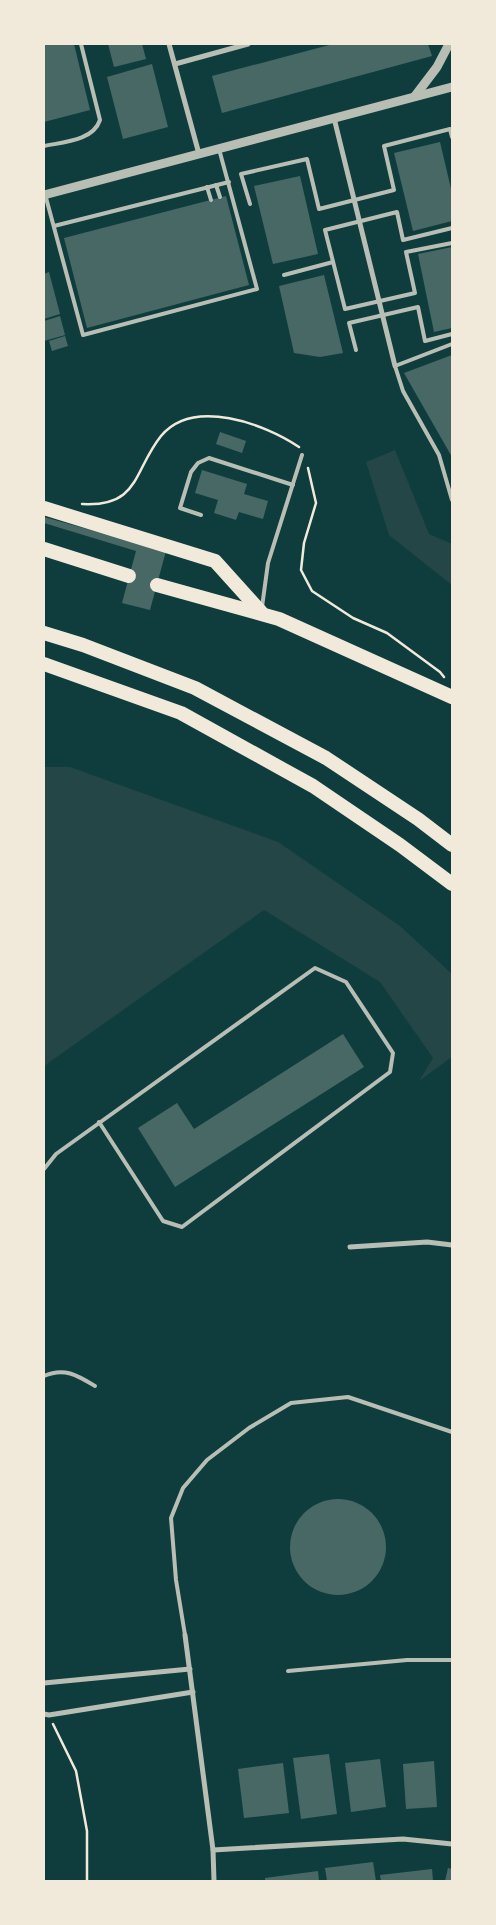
<svg xmlns="http://www.w3.org/2000/svg" width="496" height="1925" font-family="'DejaVu Sans',sans-serif">
<rect width="100%" height="100%" fill="#0f3d3e"/>
<g fill="#244646">
<path d="M395,450L429,534L452,544V585L389,535L366,462Z"/>
<path d="M44,767H70L278,842L400,926L452,974V1057L419,1081L433,1058L380,982L264,910L44,1066Z"/>
</g>
<g fill="#486865">
<path d="M44,44H74L90,110L44,122Z"/>
<path d="M108,44H142L146,59L114,67Z"/>
<path d="M333,44H428L432,56L222,113L212,76Z"/>
<path d="M152,64L168,127L123,139L107,77Z"/>
<path d="M440,142L452,193V221L413,231L394,153Z"/>
<path d="M300,176L318,254L273,264L254,186Z"/>
<path d="M226,196L249,285L87,328L64,238Z"/>
<path d="M452,247V328L434,332L418,254Z"/>
<path d="M49,272L60,314L44,319V274Z"/>
<path d="M324,275L343,353L320,357L294,353L279,286Z"/>
<path d="M60,316L65,335L44,341V321Z"/>
<path d="M65,336L68,346L52,351L49,341Z"/>
<path d="M452,355V457L404,373Z"/>
<path d="M220,432L246,441L242,453L216,444Z"/>
<path d="M202,470L247,484L244,494L268,501L263,519L239,512L236,520L214,513L218,500L195,493Z"/>
<path d="M44,517L166,551L150,610L122,603L136,551L44,523Z"/>
<path d="M343,1034L364,1067L175,1187L138,1128L177,1103L194,1129Z"/>
<circle cx="338" cy="1547" r="48"/>
<path d="M329,1754L337,1814L301,1819L293,1758Z"/>
<path d="M380,1759L386,1807L351,1812L345,1763Z"/>
<path d="M434,1761L437,1807L406,1809L403,1764Z"/>
<path d="M283,1763L289,1813L244,1818L238,1769Z"/>
<path d="M373,1862L376,1881H327L325,1868Z"/>
<path d="M448,1868L452,1869V1881H445Z"/>
<path d="M432,1869L433,1881H381L380,1875Z"/>
<path d="M318,1871L319,1881H265V1878Z"/>
</g>
<g fill="none" stroke-linecap="round" stroke-linejoin="round">
<g stroke="#f1e9da" stroke-width="2.5">
<path d="M308,468L316,503L304,543L301,570L312,591L353,618L387,633L440,672L444,677"/>
<path d="M82,504C140,507 133,471 161,436C193,397 265,424 299,447"/>
<path d="M53,1724L76,1771L87,1831V1881"/>
</g>
<g stroke="#b8beb3" stroke-width="4">
<path d="M44,146C63,142 93,141 100,120L81,44"/>
<path d="M216,185L220,197"/>
<path d="M207,187L211,200"/>
<path d="M45,194L83,335L257,289L219,149"/>
<path d="M250,204L241,174L307,159L319,209L394,190L384,146L450,129L452,137"/>
<path d="M54,226L229,182"/>
<path d="M452,228L403,240L397,212L325,230L345,309L415,293L406,252L452,243"/>
<path d="M284,275L333,262"/>
<path d="M452,344L395,366L403,391L439,455L452,500"/>
<path d="M356,350L349,323L418,307L425,341L452,334"/>
<path d="M201,515L180,508L191,472L198,463L209,458L293,485"/>
<path d="M262,607L268,563L302,455"/>
<path d="M44,1169L56,1154L315,968L346,982L393,1053L390,1072L182,1227L163,1221L99,1122"/>
<path d="M44,1376C64,1367 77,1375 95,1386"/>
<path d="M185,1635L176,1580L171,1518L183,1488L207,1460L249,1428L291,1403L348,1397L452,1432"/>
<path d="M288,1671L407,1660H452"/>
</g>
<g stroke="#b8beb3" stroke-width="5">
<path d="M169,44L199,154"/>
<path d="M175,64L248,44"/>
<path d="M334,118L395,366"/>
<path d="M350,1247L427,1242L452,1245"/>
<path d="M185,1635L213,1850L214,1881"/>
<path d="M44,1683L190,1669"/>
<path d="M44,1714L49,1715L193,1692"/>
<path d="M213,1850L403,1839L452,1844"/>
</g>
<g stroke="#b8beb3" stroke-width="9">
<path d="M415,96L437,67L449,44"/>
<path d="M44,195L452,87"/>
</g>
<g stroke="#f1e9da" stroke-width="14">
<path d="M44,508L215,561L261,612"/>
<path d="M44,549L129,576"/>
<path d="M157,585L279,619L452,697"/>
<path d="M44,633L83,645L195,688L326,758L418,819L452,845"/>
<path d="M44,664L181,713L313,786L400,845L452,884"/>
</g>
</g>
<rect width="496" height="1925" fill="none" stroke="#f1e9da" stroke-width="90"/>
</svg>
